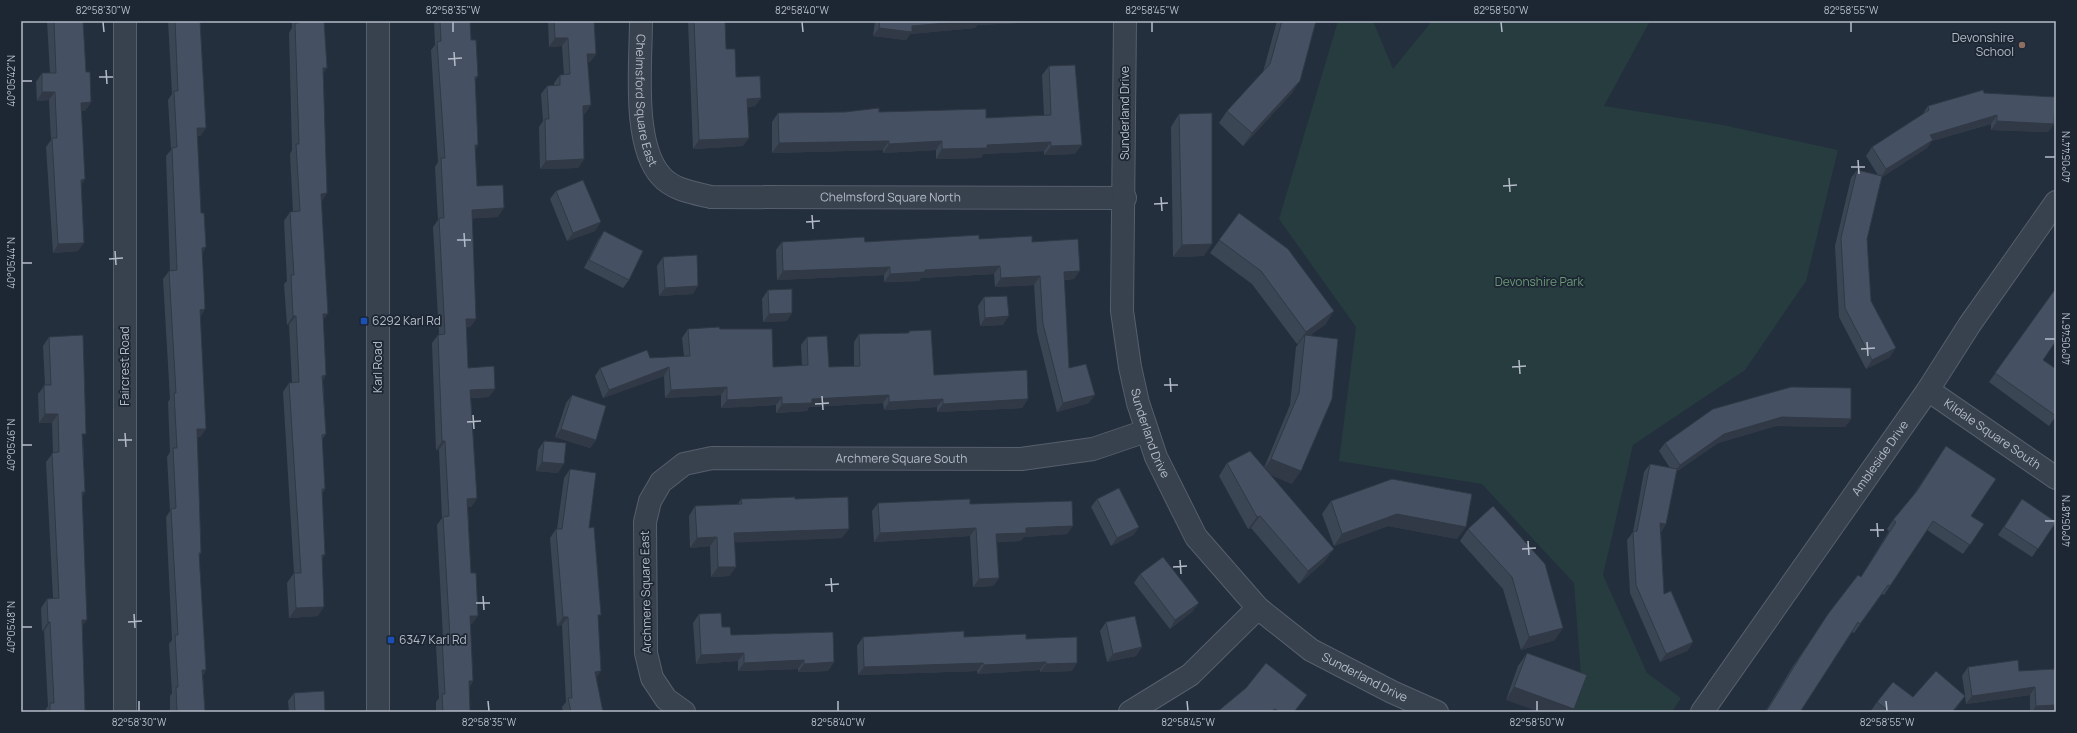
<svg xmlns="http://www.w3.org/2000/svg" width="2077" height="733" font-family="Manrope,sans-serif">
<rect width="100%" height="100%" fill="#242f3e"/>
<path fill="#263c3f" d="M1338,21H1373L1393,69L1432,21H1650L1604,106L1723,125L1838,150L1806,281L1745,370L1633,445L1603,575L1647,673L1681,698L1672,712H1573L1582,690L1574,583L1482,484L1339,461L1356,327L1279,219Z"/>
<g fill="none" stroke-linecap="round" stroke-linejoin="round">
<g stroke="#565f6c" stroke-width="24">
<g id="minor">
<path id="s1" d="M641,21C641,63 632,144 661,176C673,190 694,193 711,197L1125,198"/>
<path id="s2" d="M1125,21L1122,311L1130,367L1138,403L1156,457L1196,537L1258,608L1311,650L1392,692L1437,712"/>
<path id="s3" d="M1928,390L2056,478"/>
<path d="M125,712V21"/>
<path id="s4" d="M684,712L666,699L652,678L646,653L645,522L650,501L661,482L684,464L712,458L1021,459L1093,449L1146,431"/>
<path d="M1130,712L1190,675L1258,608"/>
<path id="s5" d="M1702,712L1928,390L1970,324L2056,202"/>
</g>
</g>
<g stroke="#565f6c" stroke-width="24">
<path id="tertiary" d="M378,21V712"/>
</g>
<use href="#minor" stroke="#38414e" stroke-width="22"/>
<use href="#tertiary" stroke="#38414e" stroke-width="22"/>
</g>
<g fill="#3b4654">
<path d="M47,21H83L86,72L91,102L85,111H81L85,179L81,185L78,251L53,253L46,147L51,140L49,100L37,101L36,82L42,73H50Z"/>
<path d="M168,21H200L206,128L200,136H197L201,213L206,247L202,253L205,309L200,317L206,429L200,437H197L201,553L199,556L206,670L203,675L205,712H170V696L172,693L169,644L172,640L166,517L170,511L167,457L170,452L168,402L170,399L163,279L169,271H170L166,156L171,150L168,100L172,94Z"/>
<path d="M292,21H324L327,68L323,73L322,201L323,320L326,375L323,380L326,434L322,439L325,489L322,493V560L318,616L289,618L287,583L294,573L283,392L289,383H292L289,325H287L284,284L287,281L284,221L290,212H293L290,154L292,150L289,33L292,28Z"/>
<path d="M434,21H470L471,40L478,76L475,80L478,145L475,150L477,186L498,217L472,218L476,319L470,327H466L468,368L489,397L471,398L477,498L471,507H468L472,624H470L473,681L469,688L470,712H436V702L439,698L436,646L442,638H443L437,525L442,518L439,450H436L432,343L438,335H439L433,227L438,220L435,167L438,162L431,50L435,45Z"/>
<path d="M548,21H594L596,54L590,62H588L585,114H583L584,159L578,168L540,169L539,127L543,121L541,94L547,86L554,85V83L560,75H564L562,46L549,47Z"/>
<path d="M688,21H725L726,49L736,77L761,98L755,106L747,107L743,146L693,149Z"/>
<path d="M875,21H1055L977,25L975,28L910,34L906,40L873,36Z"/>
<path d="M1277,21H1316L1292,93L1243,146L1219,123L1227,111L1263,72Z"/>
<path d="M1049,66L1075,154L1044,155V151L983,154L981,158L936,159V150L883,153V150L772,153V122L778,113L879,112L986,118L1044,115L1042,75Z"/>
<path d="M1984,93L2054,124L2048,132L1991,130V124L1932,141L1927,148L1882,177L1867,239L1871,301L1890,357L1866,369L1839,317L1835,246L1851,178L1857,170L1878,175L1866,156L1872,147L1922,115L1928,106Z"/>
<path d="M1179,114L1204,256L1173,257L1171,127Z"/>
<path d="M556,191L595,231L567,241L550,199Z"/>
<path d="M1239,213L1326,324L1309,336L1292,484L1269,474L1325,561L1299,584L1251,528L1248,529L1219,476L1227,463L1264,468L1290,405L1296,347L1299,343L1297,344L1252,284L1210,253Z"/>
<path d="M604,231L629,280L623,288L584,268L598,240Z"/>
<path d="M979,239L1032,242L1074,279L1064,280L1069,368L1089,403L1057,412L1037,332L1034,285L995,287L994,274L921,278L919,281L884,282V275L777,280L776,250L782,242H865Z"/>
<path d="M663,257L693,294L659,296L657,266Z"/>
<path d="M2056,288L2043,360L2056,416L2049,426L1989,382Z"/>
<path d="M768,290L787,321L763,322L762,299Z"/>
<path d="M984,297L1003,325L980,326L978,306Z"/>
<path d="M688,329H720L773,367L802,366L801,345L807,337L829,367L854,366V342L859,334L908,333L909,331L934,375L1028,399L1022,408L937,412V407L884,410L883,403L809,407L807,411L776,413V405L721,408V395L665,398L664,376L603,398L595,376L600,368L650,358L684,356L682,338Z"/>
<path d="M49,337L83,438L85,492L82,497V626L85,712H44L48,706L44,631H42L41,608L47,599L53,598L46,462L53,453L52,423H39L38,394L45,385L43,346Z"/>
<path d="M572,395L596,440L590,448L555,437L566,403Z"/>
<path d="M1713,409L1851,419L1845,427L1776,426L1718,443L1676,472L1666,524L1661,532L1664,594L1693,642L1687,651L1660,662L1630,593L1627,540L1633,532L1644,472L1650,464L1670,468L1659,451L1665,443Z"/>
<path d="M544,441L558,473L536,471L538,450Z"/>
<path d="M1946,446L1971,516L1984,524L1963,554L1927,530L1884,595L1882,594L1854,633L1852,632L1800,712H1765L1793,666L1822,624L1861,577L1889,531L1887,529L1893,520L1914,494Z"/>
<path d="M570,469L589,528L598,619L596,678L603,712H563L562,707L566,702L562,625L557,626L550,538L556,529H557L564,478Z"/>
<path d="M741,499H795L842,538L734,542L736,567L729,576L711,577L710,546L690,548L689,516L695,506L738,504Z"/>
<path d="M1097,499L1139,527L1133,535L1111,546L1091,507Z"/>
<path d="M2022,499L2056,522L2032,557L1998,535Z"/>
<path d="M1331,501L1457,539L1388,526L1334,546L1322,514Z"/>
<path d="M878,503L970,504L1067,534L1024,537L1020,541L997,542L999,578L993,586L973,587L970,536L874,542L872,511Z"/>
<path d="M1493,506L1555,640L1521,650L1503,589L1460,541L1468,529Z"/>
<path d="M1140,574L1193,611L1170,629L1134,583Z"/>
<path d="M699,614L722,627L731,635L834,662L828,671L798,672V669L738,671V661L696,664L693,623Z"/>
<path d="M1106,622L1142,647L1136,656L1107,662L1100,631Z"/>
<path d="M863,637H964L1026,639L1072,671L1040,672V670L978,674L977,671L858,675L857,646Z"/>
<path d="M1527,653L1587,675L1506,700L1518,666Z"/>
<path d="M1968,667L2019,671L2056,669V712H2030V695L1966,704L1965,696L1953,712H1870L1877,702L1913,697L1965,695L1962,676Z"/>
<path d="M294,693L325,712H289L288,701Z"/>
<path d="M1307,695L1294,712H1217Z"/>
</g>
<g fill="#303945">
<path d="M969,21H1055L977,25L975,28L910,34L906,40L873,36L879,28L912,26Z"/>
<path d="M555,38H568L562,46L549,47Z"/>
<path d="M587,54H596L590,62H581Z"/>
<path d="M323,68H327L320,77Z"/>
<path d="M1300,81L1292,93L1243,146L1252,133Z"/>
<path d="M42,92H55L49,100L37,101Z"/>
<path d="M761,98L755,106L741,107L747,99Z"/>
<path d="M91,102L85,111H75L81,103Z"/>
<path d="M591,105L585,114H577L583,106Z"/>
<path d="M1997,115L1991,124L1932,141L1927,148L1880,178L1886,169L1930,135Z"/>
<path d="M1997,121L2054,124L2048,132L1991,130Z"/>
<path d="M197,128H206L200,136L191,137Z"/>
<path d="M749,138L743,146L693,149L699,140Z"/>
<path d="M889,141L883,150L772,153L779,143Z"/>
<path d="M942,141L936,150L883,153L889,144Z"/>
<path d="M1051,142L1044,151L983,154L981,158L936,159L942,149L987,145Z"/>
<path d="M475,145H478L473,153Z"/>
<path d="M1082,145L1075,154L1044,155L1051,146Z"/>
<path d="M584,159L578,168L540,169L546,161Z"/>
<path d="M85,179L79,188L81,180Z"/>
<path d="M327,193L321,203V194Z"/>
<path d="M504,208L498,217L466,219L472,210Z"/>
<path d="M601,222L595,231L567,241L573,233Z"/>
<path d="M84,243L78,251L53,253L58,244Z"/>
<path d="M1212,244L1204,256L1173,257L1182,245Z"/>
<path d="M206,247L200,256L202,248Z"/>
<path d="M1000,266L994,274L921,278L919,281L884,282L890,274L925,270Z"/>
<path d="M890,267L884,275L777,280L783,271Z"/>
<path d="M1080,271L1074,279L1058,280L1064,272Z"/>
<path d="M1040,276L1034,285L995,287L1001,278Z"/>
<path d="M698,286L693,294L659,296L665,288Z"/>
<path d="M205,309L199,318L200,310Z"/>
<path d="M1334,311L1326,324L1304,339L1305,335L1299,343L1297,344L1306,332Z"/>
<path d="M792,313L787,321L763,322L769,314Z"/>
<path d="M323,314H328L321,323Z"/>
<path d="M293,316H296L289,325H287Z"/>
<path d="M1009,316L1003,325L980,326L985,318Z"/>
<path d="M466,319H476L470,327L460,328Z"/>
<path d="M1896,348L1890,357L1866,369L1872,360Z"/>
<path d="M669,367L664,376L603,398L609,390Z"/>
<path d="M326,375L319,385L322,376Z"/>
<path d="M727,387L721,395L665,398L671,390Z"/>
<path d="M495,389L489,397L465,398L470,390Z"/>
<path d="M889,395L883,403L809,407L807,411L776,413L782,404L812,399Z"/>
<path d="M1095,395L1089,403L1057,412L1063,403Z"/>
<path d="M782,397L776,405L721,408L727,400Z"/>
<path d="M943,399L937,407L884,410L889,402Z"/>
<path d="M1028,399L1022,408L937,412L943,404Z"/>
<path d="M45,414H58L52,423H39Z"/>
<path d="M1782,417L1851,419L1845,427L1776,426L1718,443L1674,473L1680,465L1724,434Z"/>
<path d="M197,429H206L200,437L191,438Z"/>
<path d="M561,429L596,440L590,448L555,437Z"/>
<path d="M442,441H445L439,450H436Z"/>
<path d="M1271,459L1301,471L1292,484L1262,471Z"/>
<path d="M542,462L564,464L558,473L536,471Z"/>
<path d="M82,492H85L79,501Z"/>
<path d="M477,498L471,507H461L467,499Z"/>
<path d="M1397,514L1466,527L1457,539L1388,526L1334,546L1342,534Z"/>
<path d="M1260,516L1251,528L1248,529L1257,517Z"/>
<path d="M1660,523L1666,524L1660,532Z"/>
<path d="M1073,526L1067,534L1024,537L1020,541L990,543L996,534L1026,528Z"/>
<path d="M1139,527L1133,535L1111,546L1117,538Z"/>
<path d="M976,528L970,536L874,542L880,533Z"/>
<path d="M849,529L842,538L727,543L734,533Z"/>
<path d="M717,537L710,546L690,548L697,538Z"/>
<path d="M1334,549L1325,561L1299,584L1308,571Z"/>
<path d="M322,555H325L319,564Z"/>
<path d="M718,567H736L729,576L711,577Z"/>
<path d="M999,578L993,586L973,587L979,579Z"/>
<path d="M1199,603L1193,611L1170,629L1175,620Z"/>
<path d="M324,607L318,616L289,618L296,608Z"/>
<path d="M470,616H478L472,624L464,625Z"/>
<path d="M563,617H568L562,625L557,626Z"/>
<path d="M82,620H87L80,629Z"/>
<path d="M48,622H50L44,631H42Z"/>
<path d="M1563,628L1555,640L1521,650L1529,637Z"/>
<path d="M1693,642L1687,651L1660,662L1666,654Z"/>
<path d="M1142,647L1136,656L1107,662L1113,654Z"/>
<path d="M744,653L738,661L696,664L701,655Z"/>
<path d="M804,660L798,669L738,671L744,663Z"/>
<path d="M834,662L828,671L798,672L804,664Z"/>
<path d="M1046,662L1040,670L978,674L984,665Z"/>
<path d="M983,663L977,671L858,675L864,667Z"/>
<path d="M1077,663L1072,671L1040,672L1046,664Z"/>
<path d="M202,670H206L200,678Z"/>
<path d="M601,671L595,680V672Z"/>
<path d="M469,681H473L467,690Z"/>
<path d="M1514,687L1574,709L1573,712H1539L1506,700Z"/>
<path d="M2035,687L2030,695L1966,704L1972,696Z"/>
<path d="M1965,696L1958,706L1953,712H1952Z"/>
<path d="M2056,705V712H2032L2036,706Z"/>
</g>
<g fill="#455162" stroke="#303945">
<path d="M54,21H83L86,72H90L91,102L81,103L85,179L81,180L84,243L58,244L52,138H57L55,92H42V73H56Z"/>
<path d="M175,21H200L206,128H197L201,213H204L206,247L202,248L205,309L200,310L206,429H197L201,553H199L206,670H202L205,712H177L176,687H178L175,635H178L171,509L176,508L173,448H177L174,393H176L169,271L177,270L172,148L177,147L174,91H178Z"/>
<path d="M299,21H324L327,68H323L327,193L321,194L328,314H323L326,375L322,376L326,434L322,435L325,489H322L325,555H322L324,607L296,608L294,573H301L289,383L299,382L296,316H293L291,275H294L290,212L300,211L296,144H299L295,23H299Z"/>
<path d="M440,21H470L471,40H476L478,76L475,77L478,145H475L477,186L503,185L504,208L472,210L476,319H466L468,368L494,366L495,389L470,390L477,498L467,499L471,573H476L478,616H470L473,681H469L470,712H443L442,694H445L442,638L450,637L443,517L449,516L445,441H442L438,335L445,334L439,218H444L441,158H445L437,42L441,41Z"/>
<path d="M554,21H594L596,54H587L591,105L583,106L584,159L546,161L545,119H549L547,86L560,85V75L570,74L568,38H555Z"/>
<path d="M694,21H725L726,49H735L736,77L760,76L761,98L747,99L749,138L699,140Z"/>
<path d="M880,21H969L912,26V32L879,28Z"/>
<path d="M1282,21H1316L1300,81L1252,133L1227,111L1270,64Z"/>
<path d="M1075,65L1082,145L1051,146V142L987,145V148L942,149V141L889,144V141L779,143L778,113L845,112L879,108V112L986,109V118L1051,115L1049,66Z"/>
<path d="M1983,90L1984,93L2055,97L2054,124L1997,121V115L1930,135L1933,140L1886,169L1872,147L1929,110L1928,106Z"/>
<path d="M1212,113V244L1182,245L1179,114Z"/>
<path d="M1857,170L1882,176L1867,239L1871,301L1896,348L1872,360L1845,308L1841,238Z"/>
<path d="M583,180L601,222L573,233L556,191Z"/>
<path d="M1239,213L1288,249L1334,311L1306,332L1261,271L1219,240Z"/>
<path d="M604,231L643,251L629,280L589,260Z"/>
<path d="M979,235V239L1032,236V242L1078,239L1080,271L1064,272L1069,368L1086,364L1095,395L1063,403L1043,324L1040,276L1001,278L1000,266L925,270V272L890,274V267L783,271L782,242L864,237L865,242Z"/>
<path d="M697,255L698,286L665,288L663,257Z"/>
<path d="M2056,288V341L2043,360L2056,369V416L1995,373Z"/>
<path d="M792,289V313L769,314L768,290Z"/>
<path d="M1007,296L1009,316L985,318L984,297Z"/>
<path d="M719,327L720,329H772L773,367L808,365L807,337L827,336L829,367L860,366L859,334L909,333V331L931,330L934,375L1027,370L1028,399L943,404V399L889,402V395L812,399V403L782,404V397L727,400V387L671,390L669,367L609,390L600,368L647,350L650,358L690,356L688,329Z"/>
<path d="M83,335L86,434H82L85,492H82L87,620H82L85,712H50V703H54L50,622H48L47,599L59,598L52,453L59,452L58,414H45L44,385H51L49,337Z"/>
<path d="M1305,335L1338,339L1332,399L1301,471L1271,459L1299,393Z"/>
<path d="M1791,387L1851,388V419L1782,417L1724,434L1680,465L1665,443L1713,409Z"/>
<path d="M572,395L606,406L596,440L561,429Z"/>
<path d="M544,441L566,443L564,464L542,462Z"/>
<path d="M1946,446L1996,479L1971,516L1984,524L1970,545L1933,521L1890,586L1888,585L1860,624L1858,622L1800,712H1766L1800,657L1828,614L1858,575L1861,577L1896,522L1893,520L1917,491Z"/>
<path d="M1250,451L1334,549L1308,571L1260,516L1257,517L1227,463Z"/>
<path d="M1650,464L1677,469L1666,524L1660,523L1664,594L1671,591L1693,642L1666,654L1636,585L1633,532L1637,531Z"/>
<path d="M570,469L596,473L589,528L594,527L601,615H598L601,671L595,672L603,712H571L568,698H572L568,617H563L556,529H562Z"/>
<path d="M1392,479L1472,494L1466,527L1397,514L1342,534L1331,501Z"/>
<path d="M1119,488L1139,527L1117,538L1097,499Z"/>
<path d="M795,497V499L848,497L849,529L734,533L736,567H718L717,537L697,538L695,506L742,504L741,499Z"/>
<path d="M970,499V504L1072,501L1073,526L1026,528V533L996,534L999,578L979,579L976,528L880,533L878,503Z"/>
<path d="M2022,499L2056,522L2038,549L2004,527Z"/>
<path d="M1493,506L1545,564L1563,628L1529,637L1512,577L1468,529Z"/>
<path d="M1163,557L1199,603L1175,620L1140,574Z"/>
<path d="M721,613L722,627H730L731,635L833,632L834,662L804,664V660L744,663V653L701,655L699,614Z"/>
<path d="M1135,616L1142,647L1113,654L1106,622Z"/>
<path d="M964,631V637L1026,634V639L1077,637V663L1046,664V662L984,665L983,663L864,667L863,637Z"/>
<path d="M1527,653L1587,675L1574,709L1514,687Z"/>
<path d="M2018,660L2019,671L2056,669V705L2036,706L2035,687L1972,696L1968,667Z"/>
<path d="M1266,663L1307,695L1294,712H1279L1275,709L1270,712H1217L1246,688Z"/>
<path d="M1936,671L1965,696L1952,712H1890L1877,702L1893,682L1913,697Z"/>
<path d="M324,691L325,712H295L294,693Z"/>
</g>
<path fill="none" stroke="#b4bcc9" stroke-width="1.5" d="M103,22L104,32M453,22V32M802,22L803,32M1152,22V32M1501,22L1502,32M1851,22V32M454,52L455,66M448,59L462,58M106,70L107,84M99,77H113M22,81H32M2045,157H2055M1858,160L1859,174M1851,167H1865M1509,178L1510,192M1503,186L1517,185M1161,197L1162,211M1154,204L1168,203M812,215L813,229M806,222L820,221M464,233L465,247M457,240H471M115,251L116,265M109,259L123,258M22,263H32M2045,339H2055M1867,342L1868,356M1861,349L1875,348M1519,360L1520,374M1512,367L1526,366M1170,378L1171,392M1164,385H1178M822,396L823,410M815,404L829,403M473,415L474,429M467,422L481,421M125,433L126,447M118,440H132M22,445H32M2045,521H2055M1877,523L1878,537M1870,530H1884M1528,541L1529,555M1522,549L1536,548M1180,560L1181,574M1173,567L1187,566M831,578L832,592M825,585L839,584M483,596L484,610M476,603H490M134,614L135,628M128,622L142,621M22,627H32M139,701V711M488,701L489,711M838,701V711M1187,701L1188,711M1537,701V711M1886,701L1887,711"/>
<circle fill="#8d6e63" stroke="#1d2633" stroke-width="1.5" cx="2022" cy="45" r="4"/>
<g fill="#1a4fb4" stroke="#1d2633" stroke-width="1.5">
<rect x="360" y="317" width="8" height="8" rx="2"/>
<rect x="387" y="636" width="8" height="8" rx="2"/>
</g>
<g text-anchor="middle" stroke-width="3.5" stroke-linejoin="round" paint-order="stroke">
<g font-size="12" fill="#b4bcc9" stroke="#1d2633" text-anchor="start">
<text x="2014" y="42" text-anchor="end">Devonshire<tspan x="2014" dy="14">School</tspan></text>
<text x="372" y="325">6292 Karl Rd</text>
<text x="399" y="644">6347 Karl Rd</text>
</g>
<g font-size="12" fill="#b4bcc9" stroke="#1d2633">
<text dy="4" stroke="none"><textPath href="#s1" startOffset="80">Chelmsford Square East</textPath></text>
<text transform="translate(1125 113) rotate(-90)" y="4">Sunderland Drive</text>
<text dy="4" stroke="none"><textPath href="#s1" startOffset="394">Chelmsford Square North</textPath></text>
<text transform="translate(125 366) rotate(-90)" y="4">Faircrest Road</text>
<text transform="translate(378 367) rotate(-90)" y="4">Karl Road</text>
<text dy="4" stroke="none"><textPath href="#s2" startOffset="416">Sunderland Drive</textPath></text>
<text dy="4" stroke="none"><textPath href="#s3" startOffset="78">Kildale Square South</textPath></text>
<text dy="4" stroke="none"><textPath href="#s5" startOffset="310">Ambleside Drive</textPath></text>
<text dy="4" stroke="none"><textPath href="#s4" startOffset="495">Archmere Square South</textPath></text>
<text transform="translate(646 592) rotate(-91)" y="4">Archmere Square East</text>
<text dy="4" stroke="none"><textPath href="#s2" startOffset="752">Sunderland Drive</textPath></text>
</g>
<g font-size="12" fill="#6b9a76" stroke="#1d2633">
<text x="1539" y="286">Devonshire Park</text>
</g>
</g>
<rect width="2077" height="733" fill="none" stroke="#1d2633" stroke-width="44"/>
<rect x="22" y="22" width="2033" height="689" fill="none" stroke="#b4bcc9" stroke-width="1.5"/>
<g font-size="10" text-anchor="middle" fill="#b4bcc9">
<text x="103" y="14">82°58'30"W</text>
<text x="453" y="14">82°58'35"W</text>
<text x="802" y="14">82°58'40"W</text>
<text x="1152" y="14">82°58'45"W</text>
<text x="1501" y="14">82°58'50"W</text>
<text x="1851" y="14">82°58'55"W</text>
<text transform="translate(11 81) rotate(-90)" y="4">40°05'42"N</text>
<text transform="translate(2066 157) rotate(-90)" y="4">40°05'44"N</text>
<text transform="translate(11 263) rotate(-90)" y="4">40°05'44"N</text>
<text transform="translate(2066 339) rotate(-90)" y="4">40°05'46"N</text>
<text transform="translate(11 445) rotate(-90)" y="4">40°05'46"N</text>
<text transform="translate(2066 521) rotate(-90)" y="4">40°05'48"N</text>
<text transform="translate(11 627) rotate(-90)" y="4">40°05'48"N</text>
<text x="139" y="726">82°58'30"W</text>
<text x="489" y="726">82°58'35"W</text>
<text x="838" y="726">82°58'40"W</text>
<text x="1188" y="726">82°58'45"W</text>
<text x="1537" y="726">82°58'50"W</text>
<text x="1887" y="726">82°58'55"W</text>
</g>
</svg>
